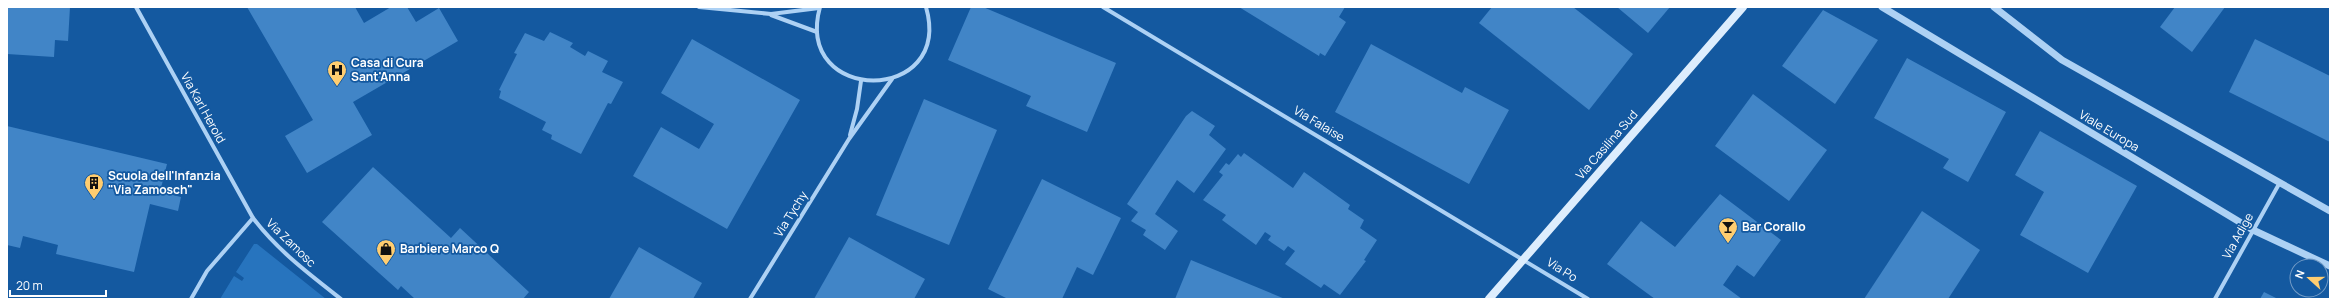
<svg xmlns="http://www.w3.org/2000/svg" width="2337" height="306" font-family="Manrope,sans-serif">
<rect width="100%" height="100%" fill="#1459a0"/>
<path fill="#2774be" d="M254,244H257L326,299H220L234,276L242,281L244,278L236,272Z"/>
<g fill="#4185c7">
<path d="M7,7H70L68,41L55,40L54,57L7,54Z"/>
<path d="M247,7H355L364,23L391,7H407L416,22L439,8L458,41L353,102L372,135L307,173L285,136L313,120Z"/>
<path d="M971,7H983L1116,63L1087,132L1026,106L1031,96L948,60Z"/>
<path d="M1239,7H1345L1339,17L1346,22L1325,56L1320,53L1319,56Z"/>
<path d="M1492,7H1573L1633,54L1589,110L1479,23Z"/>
<path d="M1617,7H1670L1648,33Z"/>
<path d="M2175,7H2225L2192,52L2160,27Z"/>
<path d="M1823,10L1878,40L1835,104L1782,66Z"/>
<path d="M550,32L573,43L570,47L585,56L588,51L608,61L602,72L623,82L611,104L608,103L581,154L551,139L552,135L542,130L546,122L499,98L501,91L499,90L517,54L514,53L525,33L544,41Z"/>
<path d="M692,39L800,100L727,229L633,176L661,127L699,149L714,124L661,93Z"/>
<path d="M2255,39L2330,76V142L2229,92Z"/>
<path d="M1371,44L1462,93L1465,87L1509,110L1469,184L1335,112Z"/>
<path d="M1907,58L2006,112L1968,182L1943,168L1949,159L1874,118Z"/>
<path d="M1753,94L1827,150L1789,201L1715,146Z"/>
<path d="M924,99L997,130L949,245L876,215Z"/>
<path d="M1192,111L1215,126L1209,135L1226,149L1194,193L1177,180L1155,214L1178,231L1165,250L1143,235L1146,230L1131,221L1138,212L1127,204L1186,116Z"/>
<path d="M7,126L167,164L160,192L181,197L178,211L150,204L134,272L56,254L58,245L23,236L20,248L7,245Z"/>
<path d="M2040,131L2137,186L2088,273L2020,235L2044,192L2015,175Z"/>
<path d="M1244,153L1293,188L1304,172L1350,205L1348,209L1364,220L1360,228L1377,240L1364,260L1366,261L1340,295L1324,284L1321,288L1285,264L1295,251L1288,246L1284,251L1268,240L1271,236L1265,232L1256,245L1222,220L1226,215L1203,200L1223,175L1219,172L1226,163L1229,165L1238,154L1241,157Z"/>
<path d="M373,167L451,238L460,228L529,292L523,299H415L401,286L398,290L322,222Z"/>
<path d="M1042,179L1121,218L1093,275L1077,267L1062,299H1008L988,289Z"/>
<path d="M1720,194L1781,240L1754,277L1737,265L1723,285L1742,299H1655L1607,264L1641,221L1675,247Z"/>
<path d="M1922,211L1980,250L1948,299H1864Z"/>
<path d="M849,237L925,279L914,299H814Z"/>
<path d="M639,247L702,283L693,299H609Z"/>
<path d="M1191,260L1285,299H1175Z"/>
<path d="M2264,292L2278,299H2260Z"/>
</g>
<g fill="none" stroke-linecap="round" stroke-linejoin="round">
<g stroke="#add1f4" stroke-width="4">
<path d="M136,7L253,218C277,250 309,274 341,299"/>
<path d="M699,7L771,14L819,8"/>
<path d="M820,7C793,105 954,105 926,7"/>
<path d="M1103,7L1588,299"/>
<path d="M771,15L817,32"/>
<path d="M850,135L857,109L861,81"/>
<path d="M191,299L207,271L253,218"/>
<path d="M750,299L849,139L892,79"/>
<path d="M2215,299L2279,184"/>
</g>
<g stroke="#add1f4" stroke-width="7">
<path d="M1882,7L2253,230L2330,266"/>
<path d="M1994,7L2062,60L2330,211"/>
</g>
<path stroke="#ddedfd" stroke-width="8" d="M1489,299L1743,7"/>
</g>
<defs>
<g id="hospital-pin" transform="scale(1)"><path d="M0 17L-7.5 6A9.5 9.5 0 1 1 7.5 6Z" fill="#ffcd70" stroke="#1459a0"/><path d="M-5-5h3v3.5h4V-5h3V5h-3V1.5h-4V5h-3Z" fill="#111"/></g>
<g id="building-pin" transform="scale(1)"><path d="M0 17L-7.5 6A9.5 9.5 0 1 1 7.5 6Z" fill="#ffcd70" stroke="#1459a0"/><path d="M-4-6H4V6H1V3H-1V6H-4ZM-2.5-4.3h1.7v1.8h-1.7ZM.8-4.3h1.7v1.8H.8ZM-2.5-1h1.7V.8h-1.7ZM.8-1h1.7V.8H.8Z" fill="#111"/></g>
<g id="bar-pin" transform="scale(1)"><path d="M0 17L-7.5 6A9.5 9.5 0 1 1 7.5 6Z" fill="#ffcd70" stroke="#1459a0"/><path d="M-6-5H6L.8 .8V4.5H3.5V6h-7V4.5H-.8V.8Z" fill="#111"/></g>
<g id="shop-pin" transform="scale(1)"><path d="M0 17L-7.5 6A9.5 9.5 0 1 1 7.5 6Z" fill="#ffcd70" stroke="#1459a0"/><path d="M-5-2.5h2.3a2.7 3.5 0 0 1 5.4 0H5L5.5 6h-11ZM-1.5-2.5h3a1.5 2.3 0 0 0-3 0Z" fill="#111"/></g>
</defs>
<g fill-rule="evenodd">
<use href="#hospital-pin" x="337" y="70"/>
<use href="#building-pin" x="94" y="183"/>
<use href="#bar-pin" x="1728" y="227"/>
<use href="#shop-pin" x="386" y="249"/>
</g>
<g text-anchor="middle" stroke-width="3.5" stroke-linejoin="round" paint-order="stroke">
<g font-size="12" font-weight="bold" fill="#fff" stroke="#1459a0" text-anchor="start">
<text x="351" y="67">Casa di Cura<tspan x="351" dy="14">Sant'Anna</tspan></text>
<text x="108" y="180">Scuola dell'Infanzia<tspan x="108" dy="14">"Via Zamosch"</tspan></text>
<text x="1742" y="231">Bar Corallo</text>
<text x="400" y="253">Barbiere Marco Q</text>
</g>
<g font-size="12" fill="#fff" stroke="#1459a0">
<text transform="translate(203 108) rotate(61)" y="4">Via Karl Herold</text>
<text transform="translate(1319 124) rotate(31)" y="4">Via Falaise</text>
<text transform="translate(2109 131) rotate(31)" y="4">Viale Europa</text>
<text transform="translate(1607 145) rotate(-49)" y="4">Via Casilina Sud</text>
<text transform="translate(791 214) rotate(-58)" y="4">Via Tychy</text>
<text transform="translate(2238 236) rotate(-61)" y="4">Via Adige</text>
<text transform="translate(291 243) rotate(44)" y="4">Via Zamosc</text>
<text transform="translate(1562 270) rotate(32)" y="4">Via Po</text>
</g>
</g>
<rect width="2337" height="306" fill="none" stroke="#ffffff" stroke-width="16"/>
<g transform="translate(2309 278) rotate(291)"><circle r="19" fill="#1459a0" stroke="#729bc6"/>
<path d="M0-3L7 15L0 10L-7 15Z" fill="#ffcd70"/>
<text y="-6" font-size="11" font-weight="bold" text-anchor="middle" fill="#ffffff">N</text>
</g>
<path d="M10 290v6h96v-6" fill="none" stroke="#ffffff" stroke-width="2"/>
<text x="16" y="290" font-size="12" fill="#ffffff" stroke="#1459a0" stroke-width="3" paint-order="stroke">20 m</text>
</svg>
